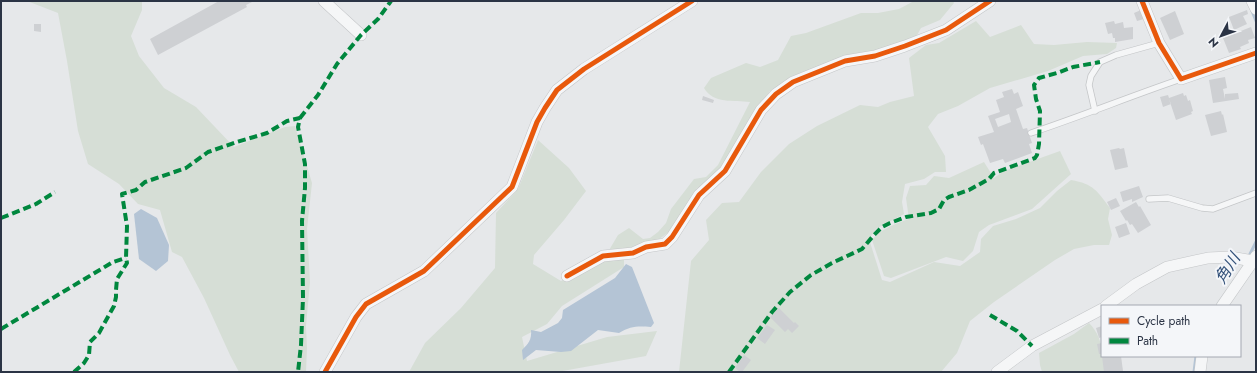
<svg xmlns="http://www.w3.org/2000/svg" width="1257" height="373" font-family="Jost,'Noto Sans JP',sans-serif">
<rect width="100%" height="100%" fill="#e6e8ea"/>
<g fill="#d6ded6">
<path d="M27,1H142V10L131,36L139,56L164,88L196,107L234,147L285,127L295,126L312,183L307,229L310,282L306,326L307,348L306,372H239L230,355L204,298L182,257L172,252L160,210L138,204L119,184L88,164L78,131L67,61L58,13Z"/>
<path d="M914,1H953L954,3L940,20L921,28L916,37L783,88L770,91L757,109L722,170L710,183L697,188L683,213L670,231L658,240L624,257V267L562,306L547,324L522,337L527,361L607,337L657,331L646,356L557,372H409L425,343L461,308L495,268L496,213L518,189L538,140L569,168L586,191L564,220L534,255L533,264L561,281L605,257L618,235L629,228L643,239L650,238L658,232L666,223L671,209L694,179L706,177L718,165L750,102C734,100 713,104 704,88L711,78L746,63L760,67L778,60L791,36L806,33L861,13H878L899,9Z"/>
<path d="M976,21L990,37L1021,25L1034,44L1054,45L1087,42L1117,43L1116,48L1107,54L1083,56L1048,71L990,88L958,106L938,114L928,127L945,156L946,172H935L924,179L905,184L902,202L904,214L876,229L869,239L882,280L890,282L934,262L960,266L980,252L981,239L993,226L1016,219L1040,208L1057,191L1071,180C1094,184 1097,191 1110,208L1108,219L1112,235L1109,245H1094L1074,249L1055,260L994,302L970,321L957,353L941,372H679L691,261L709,240L706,220L722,203L739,202L761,172L789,144L817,126L860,105L878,107L890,102L914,96L909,58L926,45L939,43Z"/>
<path d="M1060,151L1071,174L1032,209L989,225L979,232L973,251L963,261L946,257L891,278L884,276L872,240C882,228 895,224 909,219L906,198L910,186L926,185L934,176L949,178L984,162L994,178L1004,171Z"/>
<path d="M1089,323C1098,332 1102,343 1102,356L1116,372H1042L1040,365L1039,353L1074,334Z"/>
</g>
<g fill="#b4c4d5">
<path d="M141,209L157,218L169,245L168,261L156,271L139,259L134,214Z"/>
<path d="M626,264L632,267L654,323L651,327C637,326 631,326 619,333L598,330L571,351L561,352L536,350L523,360L522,350C528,344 532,340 531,330L541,332L558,323L562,318L563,310L615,278Z"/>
</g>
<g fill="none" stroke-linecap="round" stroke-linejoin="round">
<g stroke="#b4c4d5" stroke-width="3">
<path d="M1252,11L1256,21"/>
<path d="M1248,258L1256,242"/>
<path d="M1194,372L1196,356"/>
</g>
</g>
<g fill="#ced0d3" fill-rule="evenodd">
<path d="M219,1H254L246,5L247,7L158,55L150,39Z"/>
<path d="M1141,10L1144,19L1137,21L1134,13Z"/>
<path d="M1247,10L1248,14L1243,16L1247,24L1234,30L1229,17Z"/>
<path d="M1175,11L1184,34L1170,40L1160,18Z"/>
<path d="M1114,21L1115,24L1123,22L1124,28L1133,27V39L1115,42V38H1113L1112,33L1108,34L1105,23Z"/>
<path d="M34,24H41V32L34,31Z"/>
<path d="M1251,27L1255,38L1248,40L1249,43L1240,47L1241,49L1229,53L1223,38Z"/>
<path d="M1225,77L1227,88L1223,89L1225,99V94L1238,93L1239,99L1213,103L1209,80Z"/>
<path d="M1012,89L1014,94L1018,92L1023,106L1016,109L1023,129L1027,128L1032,143L1029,144L1032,153L1005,163L1003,159L990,163L983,144L981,145L978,137L994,132L988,116L1000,112L996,100L1004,97L1002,92ZM1009,114L1011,122L998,127L995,119Z"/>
<path d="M1183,93L1184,96L1186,95L1188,101L1190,100L1193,111L1191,112L1192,114L1176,120L1169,99L1171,104L1163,107L1160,97L1168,95L1169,98Z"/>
<path d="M703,96L714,100L713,103L702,100Z"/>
<path d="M1221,111L1222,115L1223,114L1227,132L1211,136L1205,115Z"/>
<path d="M1119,148L1120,149L1124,148L1128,167L1115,170L1110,150Z"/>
<path d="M1139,186L1143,197L1132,202V199L1123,202L1120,192Z"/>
<path d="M1116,198L1120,206L1111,210L1107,202Z"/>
<path d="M1136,202L1139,207L1140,206L1151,225L1138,233L1132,224L1130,225L1127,220L1126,221L1120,211Z"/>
<path d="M1126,223L1130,234L1119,238L1115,227Z"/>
<path d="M779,308L794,323L795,322L799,326L792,333L788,329L785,332L770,317Z"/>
<path d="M767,325L775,330L765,344L757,338Z"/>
<path d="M1102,326V337L1099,338L1096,328Z"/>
<path d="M1102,343V354H1099L1097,344Z"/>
<path d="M744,355L751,360L742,372H740L735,368Z"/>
<path d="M1102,356H1121L1123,371L1104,372Z"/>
</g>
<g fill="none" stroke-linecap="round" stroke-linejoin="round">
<g stroke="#c4c6c8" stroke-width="7">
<g id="service">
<path d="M1095,111L1089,85L1091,76L1100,62L1116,55L1159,43"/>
<path d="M1031,133C1082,116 1131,96 1181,79"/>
<path d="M1149,199L1168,198L1202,208L1213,209L1256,193"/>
</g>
</g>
<g stroke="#c4c6c8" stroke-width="12">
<g id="minor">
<path d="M324,1L361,35"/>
<path d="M1142,1L1159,43L1181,79L1256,53"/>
<path d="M1252,1L1256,9"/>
<path d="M567,276L603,256L633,253L646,247L665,244L672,237L699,195L725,171L761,110L776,94L793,82L845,61L875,56L905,46L946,30L990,1"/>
<path d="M1106,306L1136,284L1167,267L1208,258L1230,257L1253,261L1256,256"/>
<path d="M1222,306L1253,261"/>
<path d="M325,372L356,317L366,304L424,271L512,187L537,122L545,108L557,90L584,69L692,1"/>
<path d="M997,372L1032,346L1102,309"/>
<path d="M1200,372L1202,356"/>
</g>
</g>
<use href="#service" stroke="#f5f6f7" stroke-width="5.5"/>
<use href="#minor" stroke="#f5f6f7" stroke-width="11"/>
<g stroke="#00873e" stroke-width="4" stroke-dasharray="8 4" stroke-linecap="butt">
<path d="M300,118L318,95L337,64L361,35L378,19L391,1"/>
<path d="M1,218L36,204L55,192"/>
<path d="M990,315L1017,331L1032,346"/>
<path d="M1,329L113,262L126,258"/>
<path d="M74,372L84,363L89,355L90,342L99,333L114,306L116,297V290L117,279L127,263L126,258L127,226L122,194L136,190L145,182L186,168L208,152L237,142L267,133L287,121L300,118L298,127L305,164V188L302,221L303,298L301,345L298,372"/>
<path d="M729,372L772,312L790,292L811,275L832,263L862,249L874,235L882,227L890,223L906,217L931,213L939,209L944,200L949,197L969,190L989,179L994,173L1035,158L1037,155L1039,144L1040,111L1036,99L1034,85L1039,78L1057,73L1073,67L1100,62"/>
</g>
<g stroke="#f4f6f9" stroke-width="8">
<g id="cycleway">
<path d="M1142,1L1159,43L1181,79L1256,53"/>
<path d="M567,276L603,256L633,253L646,247L665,244L672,237L699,195L725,171L761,110L776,94L793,82L845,61L875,56L905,46L946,30L990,1"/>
<path d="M325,372L356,317L366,304L424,271L512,187L537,122L545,108L557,90L584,69L692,1"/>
</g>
</g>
<use href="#cycleway" stroke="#e8590c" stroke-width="5"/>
</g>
<g text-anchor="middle" stroke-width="4" stroke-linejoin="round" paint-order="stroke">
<g font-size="16" font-style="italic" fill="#34527a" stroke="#f4f6f9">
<text transform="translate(1227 268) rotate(-58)" y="6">角川</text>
</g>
</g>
<rect width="1257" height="373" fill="none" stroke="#2b3445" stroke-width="4"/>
<rect x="1101" y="305" width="140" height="52" fill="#f4f6f9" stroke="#a4a8b1"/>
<rect x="1109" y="318" width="20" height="6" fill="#e8590c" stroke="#a4a8b1"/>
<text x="1137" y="325" font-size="12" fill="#2b3445">Cycle path</text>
<rect x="1109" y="338" width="20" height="6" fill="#00873e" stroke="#a4a8b1"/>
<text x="1137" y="345" font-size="12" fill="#2b3445">Path</text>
<g transform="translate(1221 36) rotate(229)" stroke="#f4f6f9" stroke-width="3" paint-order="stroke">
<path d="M0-3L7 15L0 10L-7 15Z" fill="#2b3445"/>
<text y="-6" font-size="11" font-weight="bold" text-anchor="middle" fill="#2b3445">N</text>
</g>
</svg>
